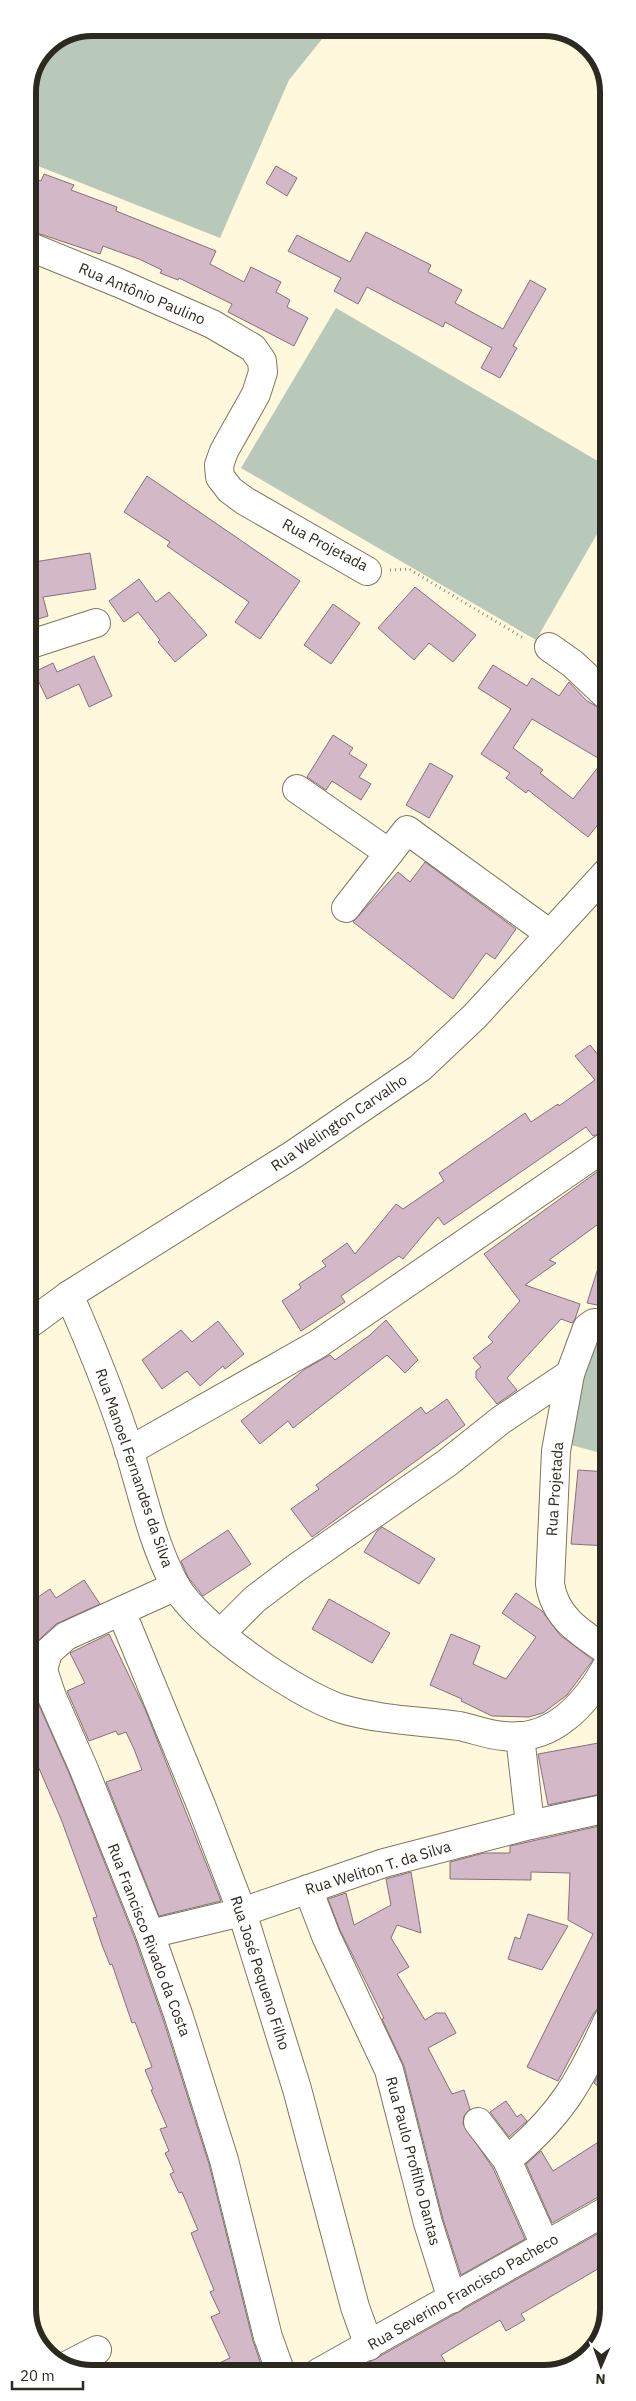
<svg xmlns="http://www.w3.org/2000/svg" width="636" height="2401" font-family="'IBM Plex Sans',sans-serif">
<rect width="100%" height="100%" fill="#fff8dd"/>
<g fill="#b8c9b9">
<path d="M93,28H331L289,80L220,238L28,162V92L47,46Z"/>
<path d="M336,308L608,467V515L536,640L241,468Z"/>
<path d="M591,1331L608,1336V1455L560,1442Z"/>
</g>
<g fill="#d3b9c8" stroke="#876f7d" fill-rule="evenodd">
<path d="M276,166L297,178L287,196L266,183Z"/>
<path d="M44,174L74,185L71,190L117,207L116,211L216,251L210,264L244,282L251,267L281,282L276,292L290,300L287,307L308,318L294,346L228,312L232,304L179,278L178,280L160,273L162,270L139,259L103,246L100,254L28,230V176L41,181Z"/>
<path d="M366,232L431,265L428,272L462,290L455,303L503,329L530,280L546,289L513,346L517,348L500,378L481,368L492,348L445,322L443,327L367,287L358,304L334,291L341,278L288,251L297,235L350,262Z"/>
<path d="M147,476L300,581L260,639L235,622L249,602L167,546L170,542L124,512Z"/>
<path d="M90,553L96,589L43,597L48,616L28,622V563Z"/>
<path d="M139,579L156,602L169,592L207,635L175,662L158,642L160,640L138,612L124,622L109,601Z"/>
<path d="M415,587L476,635L453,662L429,643L414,660L378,628Z"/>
<path d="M333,604L360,623L331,664L304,645Z"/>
<path d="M94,656L112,696L89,707L79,684L47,699L34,672L53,663L57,672Z"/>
<path d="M493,665L527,686L532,678L559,696L569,682L587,701L608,713V812L588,837L528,790L526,793L506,778L510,773L481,754L511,709L478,688ZM532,719L603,761L573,799L540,773L543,770L513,748Z"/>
<path d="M333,735L353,748L349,754L367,765L359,777L371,784L361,800L332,781L326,790L307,777Z"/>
<path d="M430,763L453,776L429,818L406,805Z"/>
<path d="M425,862L516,929L495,959L486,953L453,999L353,922L398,872L410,882Z"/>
<path d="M590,1045L608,1067V1130L593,1136L586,1127L444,1225L438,1217L403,1259L399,1256L341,1296L345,1302L301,1331L282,1301L301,1288L299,1284L326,1266L322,1261L347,1243L355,1254L396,1204L403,1209L444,1181L439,1173L525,1113L531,1122L558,1104L559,1106L595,1080L575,1056Z"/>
<path d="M608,1164V1217L549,1260L556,1263L525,1285L580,1304L575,1319L572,1323L561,1319L507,1378L517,1390L497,1404L476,1378V1371L481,1367L473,1358L493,1342L488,1337L520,1301L484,1254Z"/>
<path d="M604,1249L608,1250V1307L587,1303Z"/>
<path d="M386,1320L418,1360L405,1373L387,1355L293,1428L288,1421L260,1444L241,1421L305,1369L330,1355L335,1360L370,1335Z"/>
<path d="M218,1321L244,1354L225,1369L223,1366L200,1386L187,1371L162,1389L142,1360L181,1330L192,1342Z"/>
<path d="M447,1399L465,1425L312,1537L291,1509L319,1489L316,1485L421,1407L426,1414Z"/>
<path d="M578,1470L608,1472V1546L571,1544Z"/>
<path d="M382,1527L435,1559L419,1584L364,1552L377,1531Z"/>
<path d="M228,1530L251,1564L203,1596L188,1577L181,1561Z"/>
<path d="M84,1580L100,1604L56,1624L28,1650V1604L50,1589L56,1598Z"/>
<path d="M516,1593L542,1611L560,1635L593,1660L567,1695L543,1713L529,1717L492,1716L461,1701L462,1699L430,1685L451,1634L480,1646L473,1664L506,1679L536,1637L502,1613Z"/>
<path d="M329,1599L390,1633L372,1663L312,1629Z"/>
<path d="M109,1634L145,1709L221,1901L159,1916L106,1782L142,1770L134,1749L126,1732L118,1735L116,1731L89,1741L67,1691L85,1683L70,1653Z"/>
<path d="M28,1675L38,1703L69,1773L135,1939L164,2022L209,2164L253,2341L264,2373H198L230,2358L211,2317L220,2313L210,2292L214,2290L191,2233L198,2230L182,2192L179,2193L170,2174L174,2172L165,2153L169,2151L160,2129L167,2127L151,2090L153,2089L145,2070L152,2067L135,2022L132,2023L112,1964L110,1965L102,1945L93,1918L97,1917L61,1819L38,1766L35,1768L28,1753Z"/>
<path d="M604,1742L608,1768L601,1769L606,1793L548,1805L538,1754Z"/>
<path d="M608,1824V2005L599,2007L594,2013L558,2081L527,2067L593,1934L568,1920L570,1873L531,1872V1880L450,1879V1862L484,1853H510V1846Z"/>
<path d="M411,1872L421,1933L397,1925L391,1938L409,1967L397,1974L425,2020L436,2013H445L456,2033L428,2048L452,2094L464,2090L470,2109L464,2116L463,2124L493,2168L525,2239L461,2275L443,2219L404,2066L382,2019L384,2018L340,1930L328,1899L346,1893L354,1925L391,1905L386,1879Z"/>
<path d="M528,1914L568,1926L542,1970L508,1959L515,1937L520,1939Z"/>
<path d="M608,2056V2095L594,2083Z"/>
<path d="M506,2101L517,2117L521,2114L527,2121L509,2137L490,2112Z"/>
<path d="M608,2136V2194L600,2196L552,2223L526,2164L541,2151L553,2171Z"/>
<path d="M608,2228V2263L521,2314L525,2320L506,2331L500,2320L441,2355L447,2365L433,2373H350Z"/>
</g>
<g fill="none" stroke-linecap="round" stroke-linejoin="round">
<g stroke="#7d775f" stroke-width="30">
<g id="minor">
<path d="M28,246L119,283L212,324L253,348L262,361L263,372L256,394L224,451L219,465L220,477L230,490L245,501L367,571"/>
<path d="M28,645L96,623"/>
<path d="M549,647L573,664L608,697"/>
<path d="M297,789L389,853"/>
<path d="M346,908L407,830L550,934"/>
<path d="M69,1295C92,1347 113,1398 130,1453C143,1496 153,1544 175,1585C199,1627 296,1694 342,1709C379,1720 421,1721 459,1726C474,1729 488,1735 504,1736C553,1742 587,1703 608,1664"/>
<path d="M608,1323H594L587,1328L570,1374L556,1451L550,1584C555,1618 581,1633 608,1651"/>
<path d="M28,1325L69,1295L294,1154L420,1068L475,1016L608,871"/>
<path d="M129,1451L318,1344L608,1145"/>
<path d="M176,1586L66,1636L48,1652L43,1670L52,1697L83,1767L150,1934L179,2017L224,2160L268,2337L281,2373"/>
<path d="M121,1611L201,1805L242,1912L297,2089L355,2307L369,2346"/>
<path d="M220,1634L255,1599L296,1568L447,1463L501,1420L570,1374"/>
<path d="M520,1736L530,1825"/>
<path d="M308,1889L326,1936L389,2070L428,2223L452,2299"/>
<path d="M150,1934L242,1912L384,1863L530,1825L608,1808"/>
<path d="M478,2122L507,2160L545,2245"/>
<path d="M507,2160C560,2117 580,2082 608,2020"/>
<path d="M68,2365L97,2350"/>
<path d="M318,2373L608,2210"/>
</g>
</g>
<path stroke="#95917e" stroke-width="3" stroke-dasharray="1 4" stroke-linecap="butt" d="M390,570L409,569L525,639"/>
<use href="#minor" stroke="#fff" stroke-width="28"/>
</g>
<g text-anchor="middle" stroke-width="4.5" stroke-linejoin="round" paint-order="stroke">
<g font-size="15" fill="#2c2a20" stroke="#fff">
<text transform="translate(142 294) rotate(23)" y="5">Rua Antônio Paulino</text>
<text transform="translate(325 545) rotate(28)" y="5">Rua Projetada</text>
<text transform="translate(339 1123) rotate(-34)" y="5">Rua Welington Carvalho</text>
<text transform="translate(134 1468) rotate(71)" y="5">Rua Manoel Fernandes da Silva</text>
<text transform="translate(555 1489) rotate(-86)" y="5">Rua Projetada</text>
<text transform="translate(378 1868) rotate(-17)" y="5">Rua Weliton T. da Silva</text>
<text transform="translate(149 1940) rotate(69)" y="5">Rua Francisco Rivado da Costa</text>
<text transform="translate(260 1973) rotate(72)" y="5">Rua José Pequeno Filho</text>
<text transform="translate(413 2161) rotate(75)" y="5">Rua Paulo Profilho Dantas</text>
<text transform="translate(463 2292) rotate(-30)" y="5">Rua Severino Francisco Pacheco</text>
</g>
</g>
<path d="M0 0H636V2401H0ZM92 36H544A56 56 0 0 1 600 92V2309A56 56 0 0 1 544 2365H92A56 56 0 0 1 36 2309V92A56 56 0 0 1 92 36Z" fill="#fff" fill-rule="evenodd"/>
<path fill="none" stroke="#2c2a20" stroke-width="6" d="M92 36H544A56 56 0 0 1 600 92V2309A56 56 0 0 1 544 2365H92A56 56 0 0 1 36 2309V92A56 56 0 0 1 92 36Z"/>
<g transform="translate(601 2366) rotate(182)" stroke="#ffffff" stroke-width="4" paint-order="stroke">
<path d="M0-4L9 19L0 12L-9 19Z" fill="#2c2a20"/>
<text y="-8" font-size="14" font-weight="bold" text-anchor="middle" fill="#2c2a20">N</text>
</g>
<path d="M12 2381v8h71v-8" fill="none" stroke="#2c2a20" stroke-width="2.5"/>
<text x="20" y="2381" font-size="15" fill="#2c2a20" stroke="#ffffff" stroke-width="4" paint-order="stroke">20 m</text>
</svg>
